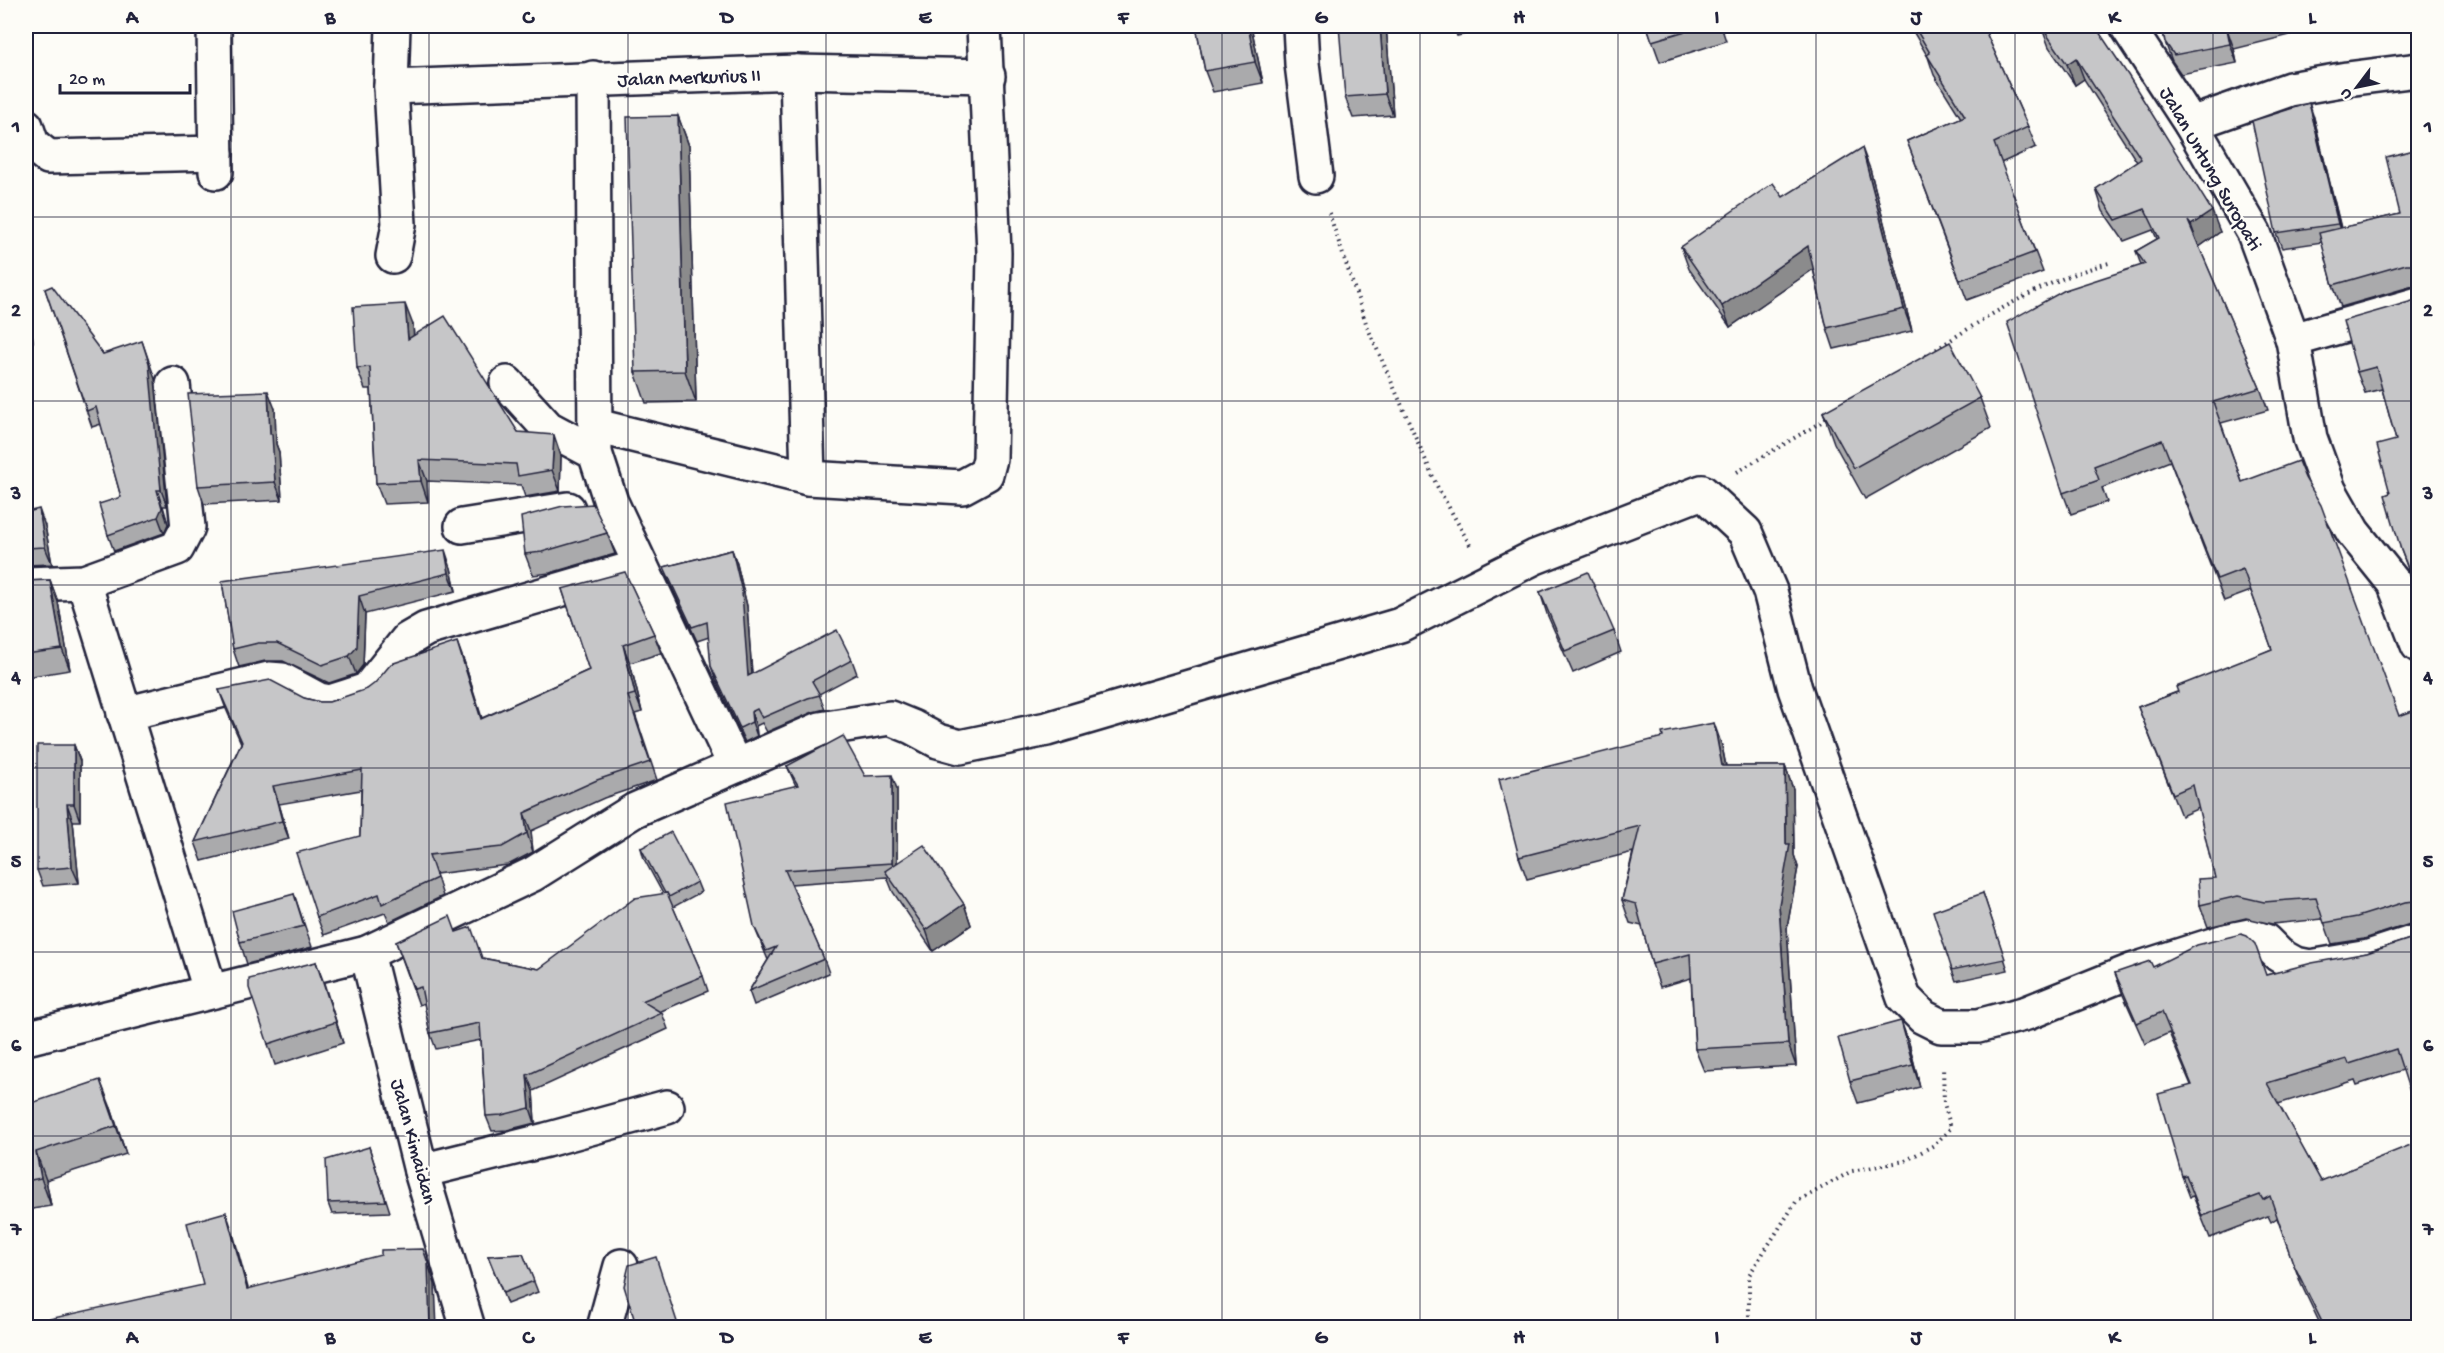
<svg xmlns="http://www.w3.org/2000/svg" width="2444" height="1353" font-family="'Gochi Hand',sans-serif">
<rect width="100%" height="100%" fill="#fdfcf7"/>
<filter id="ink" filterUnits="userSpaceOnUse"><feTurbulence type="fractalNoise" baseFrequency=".0167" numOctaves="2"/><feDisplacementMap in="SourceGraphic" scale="12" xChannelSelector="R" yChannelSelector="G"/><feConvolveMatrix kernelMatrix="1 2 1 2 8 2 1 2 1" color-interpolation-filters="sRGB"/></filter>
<g filter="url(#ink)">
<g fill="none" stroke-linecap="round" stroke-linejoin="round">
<g stroke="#22223b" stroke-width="38">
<g id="minor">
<path d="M214,26L216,172"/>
<path d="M1300,26L1302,64L1316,176"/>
<path d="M2127,26L2191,124L2254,233L2293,340L2310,438L2329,490L2353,532L2394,583L2418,645"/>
<path d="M797,72L808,478"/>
<path d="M593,78L595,448"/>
<path d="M391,87L797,72L988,76"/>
<path d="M2191,124L2290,89L2347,79L2418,70"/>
<path d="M26,126L32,144L48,157L216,153"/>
<path d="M393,256L399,224L391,87L393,26"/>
<path d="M2293,340L2418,304"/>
<path d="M507,383L548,428L595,453L611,502L735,766"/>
<path d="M596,426L808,478L962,487L986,474L990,459L994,253L984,26"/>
<path d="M462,526L568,509"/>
<path d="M84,582L210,990"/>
<path d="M26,584L84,582L177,548L188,527L173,384"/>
<path d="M124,714L269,679L282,680L319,700L330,702L349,696L367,690L407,640L426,629L641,566"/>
<path d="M367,953L421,1171L468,1328"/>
<path d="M26,1038L367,953L533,874L635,810L820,729L890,718L912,727L938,741L960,747L1047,729L1400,625L1535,557L1702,492L1745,532L1770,591L1795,689L1904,998L1923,1017L1941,1026H1978L2027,1013L2134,970L2225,941L2250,936L2265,941L2279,955L2295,964L2310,967L2369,957L2418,941"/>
<path d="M421,1171L546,1140L667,1107"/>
<path d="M604,1328L621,1266"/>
</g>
</g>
<g stroke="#22223b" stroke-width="4" stroke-dasharray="1.5 4.5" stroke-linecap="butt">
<path d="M1329,213L1367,326L1437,486L1470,545"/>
<path d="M1926,356C1984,318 2041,281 2109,263"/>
<path d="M1737,472L1828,418"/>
<path d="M1749,1328V1275L1796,1202L1852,1171L1905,1161L1934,1145L1951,1128L1944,1104L1943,1066"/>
</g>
<use href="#minor" stroke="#fdfcf7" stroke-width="33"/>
</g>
<g fill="#aaaaac" stroke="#22223b" stroke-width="1.5">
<path d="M1196,26H1251L1263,83L1213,92L1205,71Z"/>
<path d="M1386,26L1393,115L1353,118L1345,97Z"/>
<path d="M1453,26H1499L1457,36Z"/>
<path d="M1647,26H1721L1726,41L1660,62Z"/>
<path d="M1910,26H1983L2028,127L2036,147L2001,163L2043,272L1967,300L1907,141L1961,118L1934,75L1928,57Z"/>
<path d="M2041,26H2095L2220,232L2199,247L2260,388L2268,410L2221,423L2242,482L2399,716L2418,709V923H2413L2364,939L2332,944L2323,919L2272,924L2246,918L2208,927L2200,905L2215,878L2199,808L2181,816L2138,707L2177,692L2272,649L2251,591L2224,601L2170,461L2102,488L2107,502L2071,514L2063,493L2141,265L2136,251L2157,239L2153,230L2124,241L2103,211L2096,189L2137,162L2084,79L2075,85L2049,47Z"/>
<path d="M2162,26H2292L2294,34L2234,49L2237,63L2181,74L2172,61L2165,42Z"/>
<path d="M2358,26H2385L2360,31Z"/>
<path d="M678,116L689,146L696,402L646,403L635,372Z"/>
<path d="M2314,118L2341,228L2400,214L2418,149V286H2413L2341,307L2333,285L2322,242L2282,248L2276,233Z"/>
<path d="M1870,169L1912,331L1834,349L1827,328L1813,269L1730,327L1689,269L1681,247L1783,197Z"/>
<path d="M45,289L103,354L155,379L167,506H163L168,524L164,533L114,551L108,535L121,497L101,424L92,427Z"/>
<path d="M26,290L28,296L33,342L26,343Z"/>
<path d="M2418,298V596L2401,550L2390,493L2396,440L2382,389L2365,393L2357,372L2416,300Z"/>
<path d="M413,325L414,336L518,432L561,456L560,491L525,497L521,485L427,481L428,502L384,504L376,483L371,389H365L357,368Z"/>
<path d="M1980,398L1991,428L1865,499L1834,443L1823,412Z"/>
<path d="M275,409L276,444L279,452L282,500L204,504L198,486Z"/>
<path d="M26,495L31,511L45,526L52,564L26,565Z"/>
<path d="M607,533L615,554L550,573L533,575L525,554Z"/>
<path d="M732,550L737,564L747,606L752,674L852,660L857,674L819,694L825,709L813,712L767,732L762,723L756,726L757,736L745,742L716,680L711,666L709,637L697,641L669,581L664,567Z"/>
<path d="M451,568L456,591L365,614L363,665L356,674L329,683L283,661H265L239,667L233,649L222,581Z"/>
<path d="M50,580L58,602L70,670L26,677V581Z"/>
<path d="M562,589L654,634L661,653L630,663L642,712L635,714L657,780L604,798L531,831L533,852L508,865L436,874L443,896L389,922L385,913L324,935L317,917L360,836L361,790L279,804L289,839L202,861L195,842L241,743L226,709L219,690L304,698L320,702H329L464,661L482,718L589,670Z"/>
<path d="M1540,592L1614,631L1621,652L1573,673L1547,614Z"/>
<path d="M74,745L80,761V821H73L79,883L43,886L37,870Z"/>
<path d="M1722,746L1726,766H1785L1793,789L1794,855L1798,867L1787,928L1796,1066L1704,1071L1695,1049L1691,978L1660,987L1652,964L1642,926L1630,923L1622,900L1633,852L1527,879L1519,857Z"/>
<path d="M787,766L865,776L897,789V863L964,904L971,925L933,951L893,892L887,877L791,884L824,959L829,973L754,1005L749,991L768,960L754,926L796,786Z"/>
<path d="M641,848L697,882L701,892L673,907L703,976L708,991L659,1012L662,1013L668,1029L533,1091L535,1123L507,1130L492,1131L486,1116L481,1040L436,1049L430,1033L424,1003L419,1005L396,942L456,932L482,958L539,969L663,894L644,859Z"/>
<path d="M1983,893L2008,970L1956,981L1952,970Z"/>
<path d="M294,894L312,947L247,964L240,942Z"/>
<path d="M2416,937L2403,1070L2357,1085L2355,1080L2278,1104L2321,1181L2418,1156V1328H2322L2301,1284L2277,1218L2271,1222L2268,1216L2210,1238L2193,1196L2190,1197L2182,1176L2191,1085L2169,1033L2145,1044L2123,995L2115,973L2153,967L2266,975L2367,953Z"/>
<path d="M316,962L343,1043L275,1065L268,1044Z"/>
<path d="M1909,1043L1920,1087L1858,1103L1850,1081Z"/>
<path d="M26,1078L31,1103L111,1108L126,1154L46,1180L51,1206L26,1210Z"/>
<path d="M369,1147L390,1212L332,1214L328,1203Z"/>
<path d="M523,1254L538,1292L507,1304L488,1256Z"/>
</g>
<g fill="#8b8b8c" stroke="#22223b" stroke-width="1.5">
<path d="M1248,26H1251L1263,83L1255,62Z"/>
<path d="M1380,26H1386L1393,115L1385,94Z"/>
<path d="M2227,29L2234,49L2237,63L2230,44Z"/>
<path d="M2076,58L2084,79L2075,85L2067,64Z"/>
<path d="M2309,103L2314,118L2343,238L2338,224Z"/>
<path d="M678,116L689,146L696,402L685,371Z"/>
<path d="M1862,148L1870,169L1912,331L1904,309Z"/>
<path d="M2212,211L2220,232L2199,247L2191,225Z"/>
<path d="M1808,246L1815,268L1730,327L1722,306Z"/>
<path d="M26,290L28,296L33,342L26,324Z"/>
<path d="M405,304L413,325L415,361L408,339Z"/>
<path d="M142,341L155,379L167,506L161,490Z"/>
<path d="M268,391L275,409L276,444L279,452L282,500L275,482L270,434Z"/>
<path d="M554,435L561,456L560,491L552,470Z"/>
<path d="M419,460L427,481L428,502L421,481Z"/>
<path d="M157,490L168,524L164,533L158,517Z"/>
<path d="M39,509L45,526L52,564L45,547Z"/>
<path d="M445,550L451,568L456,591L449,573Z"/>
<path d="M732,550L737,564L747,606L753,690L748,676Z"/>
<path d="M50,580L58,602L70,670L62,649Z"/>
<path d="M359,596L365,614L363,665L356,674L349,656Z"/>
<path d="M457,642L464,661L487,737L481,719Z"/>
<path d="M623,645L630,663L642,712L635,694Z"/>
<path d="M751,712L756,726L757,736L752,722Z"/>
<path d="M1714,723L1722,746L1730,789L1722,766Z"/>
<path d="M74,745L80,761V821L74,804Z"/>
<path d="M1785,766L1793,789L1794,855L1798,867L1787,928L1796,1066L1788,1044L1779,905L1786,844Z"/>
<path d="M892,775L897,789V877L892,863Z"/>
<path d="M273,786L279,804L289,839L282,821Z"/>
<path d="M67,804L73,821L79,883L72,867Z"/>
<path d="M524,813L531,831L533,852L527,833Z"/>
<path d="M964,904L971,925L933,951L926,930Z"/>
<path d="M316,962L324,983L343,1043Z"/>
<path d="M1901,1021L1909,1043L1920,1087L1913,1065Z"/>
<path d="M527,1075L533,1091L535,1123L530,1108Z"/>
<path d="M26,1078L37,1133L26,1105Z"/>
<path d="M100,1080L111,1108L126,1154L116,1126Z"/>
<path d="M36,1152L46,1180L51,1206L41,1178Z"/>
<path d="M226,1212L233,1233L254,1310L247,1289Z"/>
<path d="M423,1249L435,1284L437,1328H430Z"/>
</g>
<g fill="#c6c6c8" stroke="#22223b" stroke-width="1.5">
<path d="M1196,26H1248L1255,62L1205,71Z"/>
<path d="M1339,26H1380L1385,94L1345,97Z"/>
<path d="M1647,26H1702L1652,41Z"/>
<path d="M1914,26H1983L2028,127L1994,143L2035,252L1960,280L1907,141L1965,116L1927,55L1930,53Z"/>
<path d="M2041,26H2095L2128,75L2212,211L2191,225L2188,221L2260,388L2213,402L2242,482L2298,461L2305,478L2321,505L2399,716L2418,709V903L2415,901L2405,902L2357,917L2324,923L2316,898L2264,902L2238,896L2200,905L2198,879L2215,878L2193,785L2173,794L2138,707L2178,692L2176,687L2272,649L2243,569L2217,579L2162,440L2094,466L2099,480L2063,493L2007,322L2065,290L2145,264L2136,251L2159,238L2145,209L2116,220L2096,189L2141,159L2076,58L2067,64Z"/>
<path d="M2162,26H2243L2227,29L2230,44L2174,55L2165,42Z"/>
<path d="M2309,103L2338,224L2276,233L2252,121Z"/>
<path d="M678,116L685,371L635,372L627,117Z"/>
<path d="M1862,148L1904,309L1827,328L1808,246L1722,306L1681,247L1773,183L1783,197Z"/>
<path d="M2418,149V266L2414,264H2406L2333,285L2319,233L2400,214L2386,157Z"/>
<path d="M52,286L103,354L142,341L149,363L161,490H157L162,508L158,517L108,535L99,504L121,497L96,407L87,411L45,289Z"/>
<path d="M2418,298V594L2401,550L2385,495L2390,493L2377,445L2396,440L2376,367L2357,372L2343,321L2416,300Z"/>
<path d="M405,304L408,339L445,316L518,432L554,435L552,470L518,476L516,464L419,460L421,481L376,483L370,367L357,368L353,307Z"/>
<path d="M1950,342L1980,398L1854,468L1823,412Z"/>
<path d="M268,391L270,434H272L275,482L198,486L188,394Z"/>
<path d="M26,496L31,511L39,509L45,547L26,548Z"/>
<path d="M593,504L607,533L542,552L525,554L521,517L563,506Z"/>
<path d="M445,550L449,573L359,596L357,647L349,656L322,665L277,643H258L233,649L222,581Z"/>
<path d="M732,550L742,592L748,676L837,630L852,660L812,681L820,695L808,698L762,718L757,709L751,712L752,722L740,728L711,666L707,622L692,627L664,567Z"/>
<path d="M625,572L654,634L623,645L635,694L628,696L650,762L597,780L524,813L527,833L502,847L429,855L437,878L382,904L379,894L317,917L296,853L360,836L362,770L273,786L282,821L195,842L242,742L219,690L270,680L304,698L320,702H329L367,689L375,683L391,664L457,642L481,719L589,670L562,589Z"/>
<path d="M1588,572L1614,631L1565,651L1540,592Z"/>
<path d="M50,580L62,649L26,654V581Z"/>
<path d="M1714,723L1722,766H1785L1786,844H1790L1779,905L1788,1044L1695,1049L1690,954L1652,964L1636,904L1622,900L1640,826L1519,857L1499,779L1663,737L1662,733Z"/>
<path d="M843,736L865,776L892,775V863L785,870L824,959L749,991L776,947L766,951L754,926L727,802L798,785L787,766Z"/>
<path d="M37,745H74V804H67L72,867L37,870Z"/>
<path d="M671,832L697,882L669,897L667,893H665L641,848Z"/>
<path d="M924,845L964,904L926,930L885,871Z"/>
<path d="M667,893L703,976L642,1001L662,1013L527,1075L530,1108L502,1115L486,1116L480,1023L430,1033L421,987L414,989L396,942L450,916L456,932L471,927L482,958L539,969L635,898Z"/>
<path d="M1983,893L2005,959L1952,970L1933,911Z"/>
<path d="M294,894L304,926L240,942L232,911Z"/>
<path d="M2241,934L2247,936L2255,944L2266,975L2312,963L2367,953L2416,937L2418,936V1117L2396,1049L2349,1064L2347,1059L2267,1083L2321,1181L2413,1144L2418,1156V1192L2415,1194L2418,1206V1318L2391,1328H2325L2293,1263L2270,1196L2263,1200L2260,1195L2202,1216L2186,1175L2182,1176L2158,1094L2192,1085L2162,1012L2137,1023L2115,973L2150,961L2153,967L2197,945Z"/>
<path d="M316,962L336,1022L268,1044L249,988V979Z"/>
<path d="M1901,1021L1913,1065L1850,1081L1838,1038Z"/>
<path d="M100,1080L116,1126L36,1152L41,1178L26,1181V1100V1105Z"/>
<path d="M369,1147L386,1201L328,1203L326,1160Z"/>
<path d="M226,1212L247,1289L381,1255V1250L423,1249L428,1263L430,1328H32L31,1323L203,1285L187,1223Z"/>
<path d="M523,1254L534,1281L503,1293L488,1256Z"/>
<path d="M656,1257L679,1328H637L624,1286L629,1265Z"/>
</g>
</g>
<path fill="none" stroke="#22223b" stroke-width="1.5" stroke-opacity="0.55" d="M231,26V1328M429,26V1328M628,26V1328M826,26V1328M1024,26V1328M1222,26V1328M1420,26V1328M1618,26V1328M1816,26V1328M2015,26V1328M2213,26V1328M26,217H2418M26,401H2418M26,585H2418M26,768H2418M26,952H2418M26,1136H2418"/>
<g text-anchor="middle" stroke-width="5" stroke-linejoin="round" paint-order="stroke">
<g font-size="20" fill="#22223b" stroke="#fdfcf7">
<text transform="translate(689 76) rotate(-2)" y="7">Jalan Merkurius II</text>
<text transform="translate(2212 168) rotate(60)" y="7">Jalan Untung Suropati</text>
<text transform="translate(415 1141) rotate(75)" y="7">Jalan Kimaidan</text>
</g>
</g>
<rect width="2444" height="1353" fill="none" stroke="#fdfcf7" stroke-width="66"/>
<g transform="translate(2357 87) rotate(238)" stroke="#fdfcf7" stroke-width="4.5" paint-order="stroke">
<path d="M0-4.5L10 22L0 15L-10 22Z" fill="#22223b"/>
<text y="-9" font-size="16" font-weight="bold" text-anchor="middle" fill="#22223b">U</text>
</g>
<path d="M60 84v9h130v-9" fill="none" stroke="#22223b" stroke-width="3"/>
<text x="69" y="84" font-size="18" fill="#22223b" stroke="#fdfcf7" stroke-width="4.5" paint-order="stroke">20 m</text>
<rect x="33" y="33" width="2378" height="1287" fill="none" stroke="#22223b" stroke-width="2"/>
<g font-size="20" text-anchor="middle" font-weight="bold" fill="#22223b">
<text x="132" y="23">A</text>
<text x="330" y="23">B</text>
<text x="528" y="23">C</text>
<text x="727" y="23">D</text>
<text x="925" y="23">E</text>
<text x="1123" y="23">F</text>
<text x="1321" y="23">G</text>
<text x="1519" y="23">H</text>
<text x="1717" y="23">I</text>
<text x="1916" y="23">J</text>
<text x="2114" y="23">K</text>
<text x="2312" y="23">L</text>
<text x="16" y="132">1</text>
<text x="2428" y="132">1</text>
<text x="16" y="316">2</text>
<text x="2428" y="316">2</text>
<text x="16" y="499">3</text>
<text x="2428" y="499">3</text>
<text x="16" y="683">4</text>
<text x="2428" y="683">4</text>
<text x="16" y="867">5</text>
<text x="2428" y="867">5</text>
<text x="16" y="1051">6</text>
<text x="2428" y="1051">6</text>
<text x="16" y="1235">7</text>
<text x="2428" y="1235">7</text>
<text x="132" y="1343">A</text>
<text x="330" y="1343">B</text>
<text x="528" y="1343">C</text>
<text x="727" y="1343">D</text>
<text x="925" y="1343">E</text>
<text x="1123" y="1343">F</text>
<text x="1321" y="1343">G</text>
<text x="1519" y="1343">H</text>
<text x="1717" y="1343">I</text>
<text x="1916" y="1343">J</text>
<text x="2114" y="1343">K</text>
<text x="2312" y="1343">L</text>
</g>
</svg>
